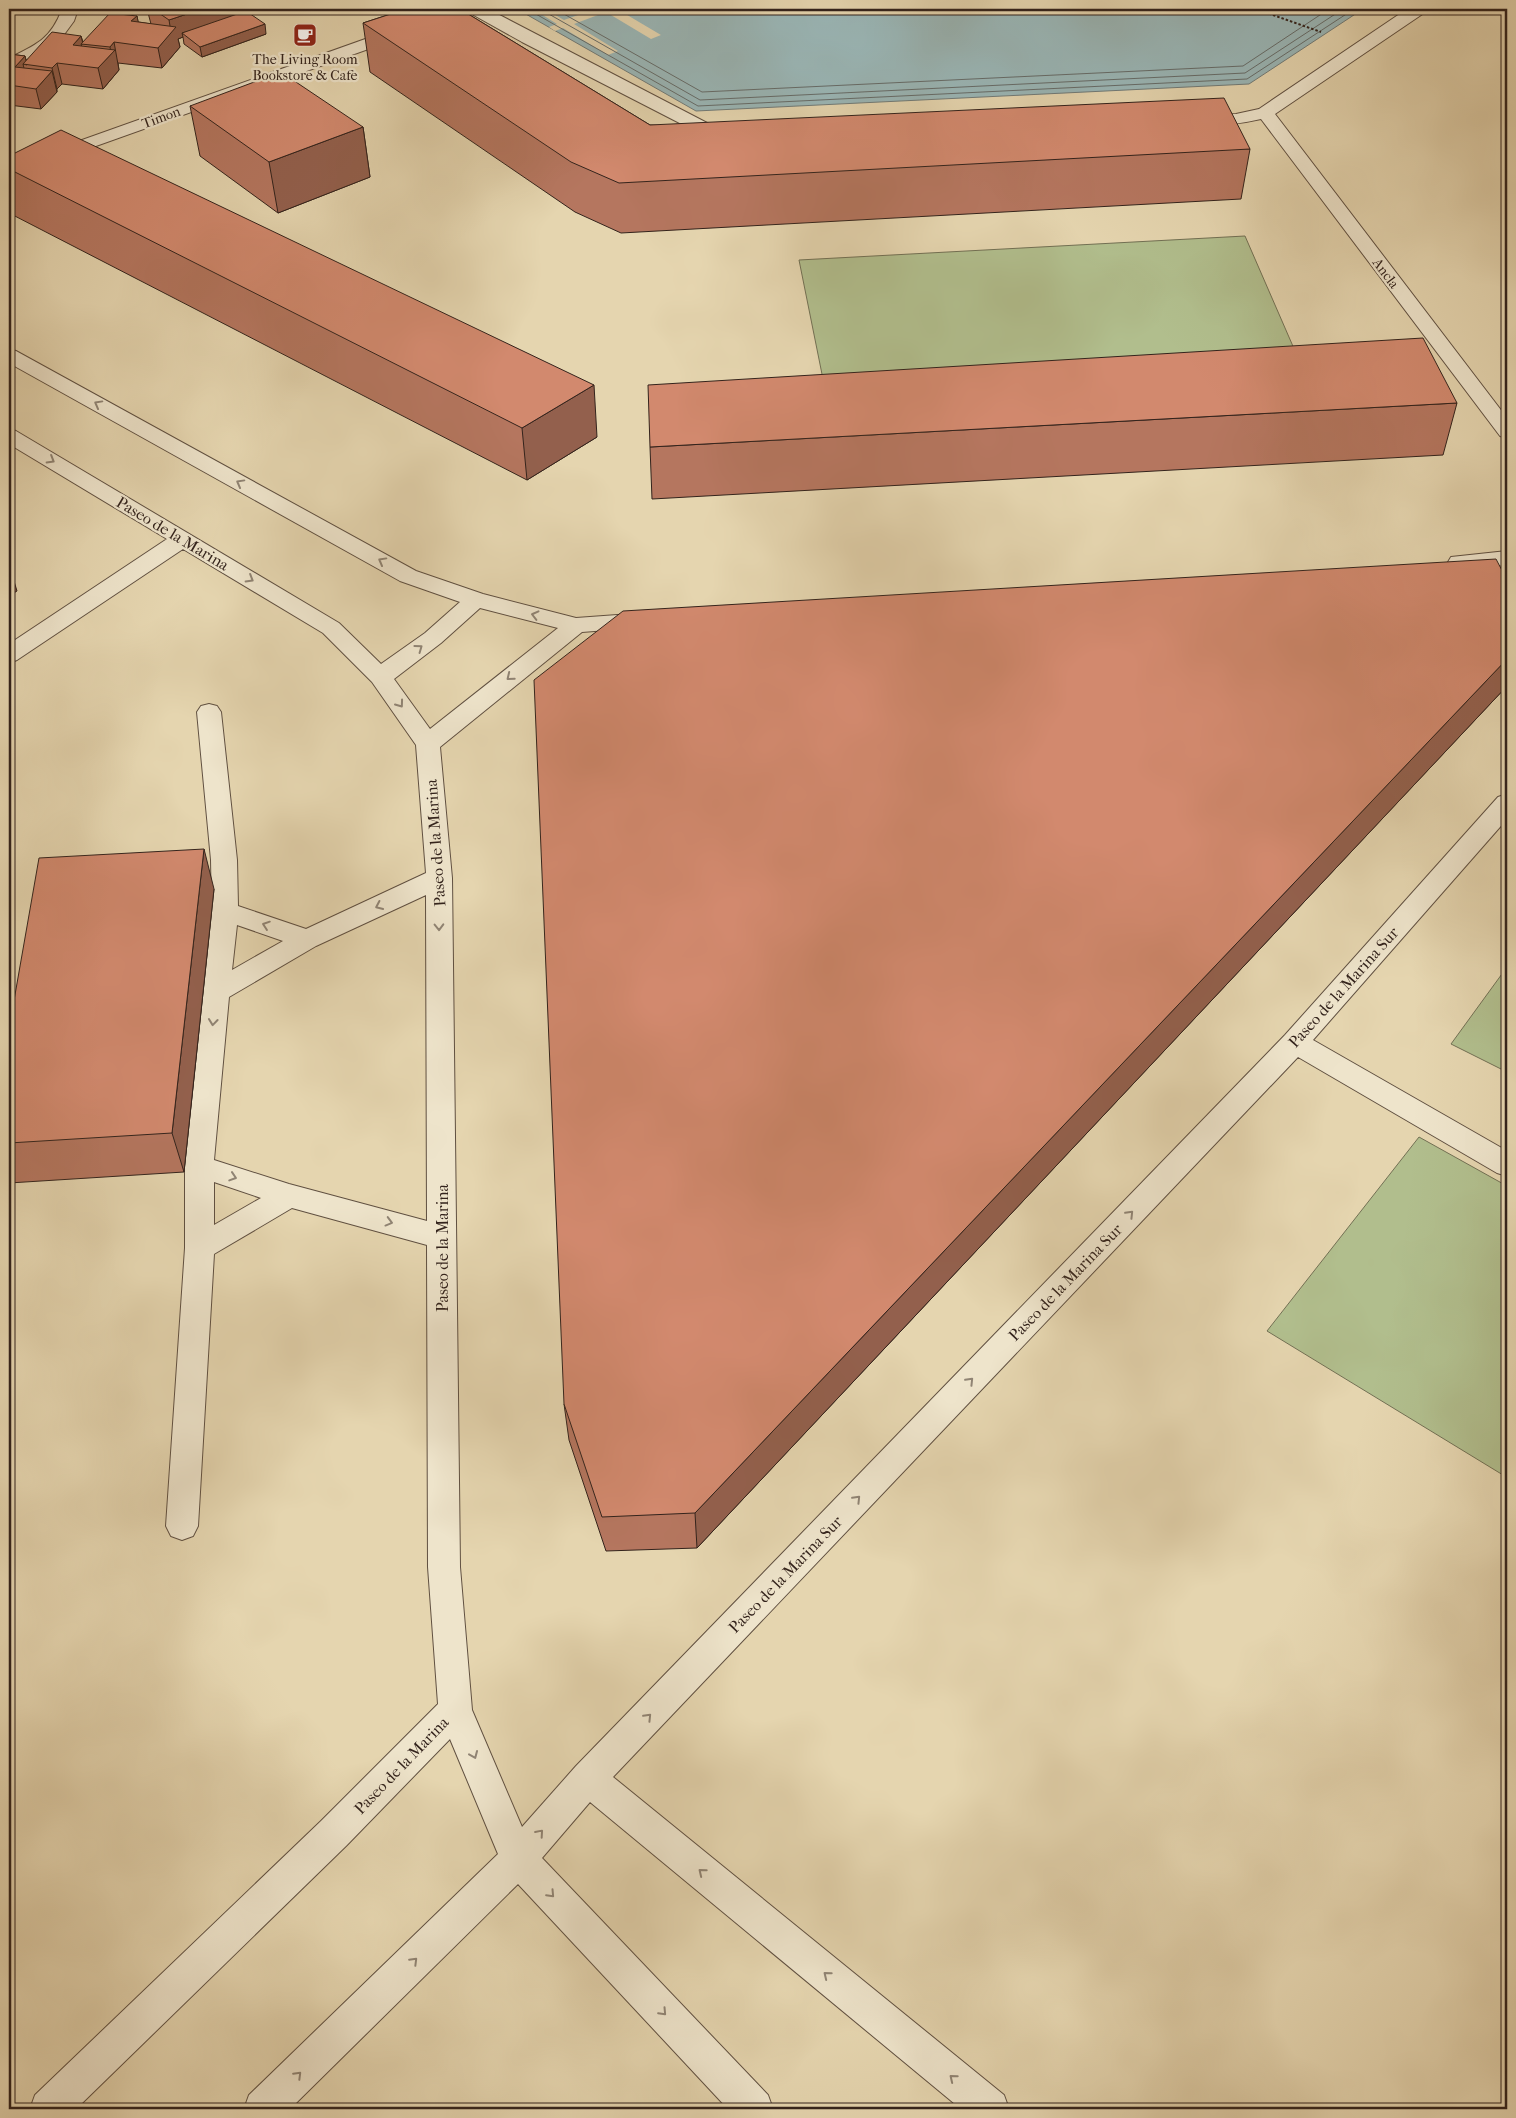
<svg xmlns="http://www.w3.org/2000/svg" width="1516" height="2118" font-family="'IM FELL French Canon',serif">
<rect width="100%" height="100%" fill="#e5d5af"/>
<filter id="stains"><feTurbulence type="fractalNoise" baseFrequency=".004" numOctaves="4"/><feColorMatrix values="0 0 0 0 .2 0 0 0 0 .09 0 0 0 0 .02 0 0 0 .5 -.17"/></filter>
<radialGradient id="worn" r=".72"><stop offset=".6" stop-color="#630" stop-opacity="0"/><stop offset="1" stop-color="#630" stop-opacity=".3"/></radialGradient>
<g fill="#b1be8d" stroke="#727054">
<path d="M1245,236L1302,367L826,394L799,260Z"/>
<path d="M1507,967V1072L1451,1044Z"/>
<path d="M1419,1137L1507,1186V1469L1503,1475L1267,1331Z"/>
</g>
<path fill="#9ab6b6" stroke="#717b78" d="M517,9H1363L1249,84L696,111Z"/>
<path fill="#e5d5af" d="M533,9H545L564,20L595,9H617L661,35L651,39L606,12L574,24L618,51L608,55L563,28L555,31L549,27L557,24Z"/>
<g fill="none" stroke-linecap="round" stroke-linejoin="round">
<g stroke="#666c69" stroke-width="1">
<path d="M527,9L698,106L1247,79L1354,9"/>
<path d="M540,9L700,100L1245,73L1343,9"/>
<path d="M555,9L702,92L1243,66L1329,9"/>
</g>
<g stroke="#605041" stroke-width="2">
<g id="minor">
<path d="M62,9H78L74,21L52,51L9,69V58C36,45 51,39 62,9Z"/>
<path d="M468,9H488L711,125L735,129L738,133L735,137L729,138L701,134L522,42L470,13Z"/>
<path d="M1407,9H1426L1424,13L1275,114L1507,418V438L1500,436L1261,119C1238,124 1213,128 1191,123L1188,119L1191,115L1236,114L1259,109Z"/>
<path d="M399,27L405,28L408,32L405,36L9,177V166Z"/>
<path d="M9,349L16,351L416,571L483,594L576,618L645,613L653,615L657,620L653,625L645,627L582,632L440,747L452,878L460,1567L472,1710L522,1827L576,1766L1285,1035L1498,797L1507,794V819L1313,1040L1507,1151V1176L1497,1173L1298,1057L613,1777L1004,2095L1009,2109H961L590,1802L542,1858L768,2095L773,2109H728L518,1884L290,2109H244L249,2095L498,1854L450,1739L347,1845L76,2109H30L35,2095L321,1821L438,1704L428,1567L427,1245L292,1208L214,1254L198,1526L193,1536L182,1540L171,1536L166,1526L185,1248V1166L212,911L211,860L197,712L201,706L209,704L217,706L221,712L237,860L238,906L306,929L426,873L416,745L372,682L323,633L183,549L17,660L9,663V644L167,539L9,444V429L16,431L339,623L381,664L425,633L460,602L400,581L9,363ZM480,608L558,628L430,729L394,679L441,643ZM426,895L427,1221L289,1184L214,1160L229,997L316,946ZM237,925L283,941L232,970ZM214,1182L261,1198L214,1225Z"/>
<path d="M1507,551V565L1459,569L1451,567L1448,562L1451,557Z"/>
</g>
</g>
<path stroke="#33231c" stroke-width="2" stroke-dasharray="2.5 2" stroke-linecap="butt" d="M1256,9L1321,32"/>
<use href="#minor" fill="#eee4cb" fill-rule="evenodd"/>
</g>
<g fill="#b5765f" stroke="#33231c">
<path d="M147,9H237L238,14L266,34L202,57L184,44L183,37L178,39L180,47L162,68L118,63L119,70L103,89L62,84L57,88V92L41,109L9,105V54L25,56L26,60L81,36L83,42L137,16L138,22L151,24Z"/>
<path d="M370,9H460L650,125L1250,149L1241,199L621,233L575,212L370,72L363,23L397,12L387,13L374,11Z"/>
<path d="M190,106L363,127L370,177L278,213L200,156Z"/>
<path d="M9,156L597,437L527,480L9,213Z"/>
<path d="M1457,403L1443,455L652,499L650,447Z"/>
<path d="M1507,580V686L697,1548L606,1551L569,1440L564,1404Z"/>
<path d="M214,889L184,1172L9,1183V1029Z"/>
</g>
<g fill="#93604d" stroke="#33231c">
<path d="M202,9H237L238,18L182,33L183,37L178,39L180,47L162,68L158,48L171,32L169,20Z"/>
<path d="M386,9H415L413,10L387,13Z"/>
<path d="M137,16L141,36L131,21Z"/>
<path d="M265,24L266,34L202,57L200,47Z"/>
<path d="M81,36L83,44H81L85,57L73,45Z"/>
<path d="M114,42L119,70L103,89L98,68L111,54L110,47Z"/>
<path d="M25,56L27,65L23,64L27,81L15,67Z"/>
<path d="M57,63L62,84L57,89L52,68Z"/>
<path d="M52,71L57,92L41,109L36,89Z"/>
<path d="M363,127L370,177L278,213L269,162Z"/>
<path d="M594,385L597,437L527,480L522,428Z"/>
<path d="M9,565L17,591L9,596Z"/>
<path d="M1507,659V686L697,1548L695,1513Z"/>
<path d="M204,849L214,889L184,1172L172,1133Z"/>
</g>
<g fill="#d2896e" stroke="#33231c">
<path d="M153,9H202L169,20Z"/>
<path d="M406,9H460L650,125L1224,98L1250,149L619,183L571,162L363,23Z"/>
<path d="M246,11L265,24L200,47L182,33Z"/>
<path d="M110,13L137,16L131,21L176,27L158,48L114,42L110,47L81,44Z"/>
<path d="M52,32L81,36L73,45L115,50L98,68L57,63L52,68L23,64Z"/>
<path d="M9,54L25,56L15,67L52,71L36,89L9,85Z"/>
<path d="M281,72L363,127L269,162L190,106Z"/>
<path d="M61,130L594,385L522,428L9,169V156Z"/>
<path d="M1423,338L1457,403L650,447L648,385Z"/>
<path d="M1496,559L1507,580V659L695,1513L602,1517L564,1404L534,680L623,611Z"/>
<path d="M204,849L172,1133L9,1143V1029L39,858Z"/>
</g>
<defs><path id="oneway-chevron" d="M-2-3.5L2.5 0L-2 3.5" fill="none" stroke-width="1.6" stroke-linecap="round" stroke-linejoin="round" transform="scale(1.25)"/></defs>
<g stroke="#908474">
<use href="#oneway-chevron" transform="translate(98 404) rotate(-151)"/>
<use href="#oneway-chevron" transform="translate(51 460) rotate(31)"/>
<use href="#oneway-chevron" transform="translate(240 483) rotate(-151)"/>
<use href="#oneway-chevron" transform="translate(382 561) rotate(-151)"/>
<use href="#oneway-chevron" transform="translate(250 579) rotate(31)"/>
<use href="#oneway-chevron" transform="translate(535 615) rotate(-166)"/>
<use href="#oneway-chevron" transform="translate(419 648) rotate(-36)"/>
<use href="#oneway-chevron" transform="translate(510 677) rotate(141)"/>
<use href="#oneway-chevron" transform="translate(400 704) rotate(54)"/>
<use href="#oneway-chevron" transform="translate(379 906) rotate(155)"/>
<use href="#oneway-chevron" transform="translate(266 925) rotate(-161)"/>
<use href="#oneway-chevron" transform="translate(439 927) rotate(89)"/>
<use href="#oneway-chevron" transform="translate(213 1022) rotate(96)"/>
<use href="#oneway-chevron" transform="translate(233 1177) rotate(18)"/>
<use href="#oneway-chevron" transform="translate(1130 1214) rotate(-46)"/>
<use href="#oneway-chevron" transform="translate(389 1222) rotate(15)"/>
<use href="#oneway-chevron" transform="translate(970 1381) rotate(-46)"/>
<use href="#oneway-chevron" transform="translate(857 1499) rotate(-46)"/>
<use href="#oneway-chevron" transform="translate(648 1717) rotate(-46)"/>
<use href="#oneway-chevron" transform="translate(474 1755) rotate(67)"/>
<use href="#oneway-chevron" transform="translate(540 1833) rotate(-49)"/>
<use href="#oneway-chevron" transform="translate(702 1872) rotate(-141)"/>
<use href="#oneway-chevron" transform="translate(551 1894) rotate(47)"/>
<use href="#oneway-chevron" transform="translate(414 1961) rotate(-45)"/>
<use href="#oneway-chevron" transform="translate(827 1975) rotate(-141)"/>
<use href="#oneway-chevron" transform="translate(663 2012) rotate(47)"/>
<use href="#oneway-chevron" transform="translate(298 2075) rotate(-45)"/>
<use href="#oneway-chevron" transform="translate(953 2078) rotate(-141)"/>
</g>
<defs>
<g id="cafe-square" transform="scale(1.25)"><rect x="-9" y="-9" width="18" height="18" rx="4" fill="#8f2418" stroke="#eee4cb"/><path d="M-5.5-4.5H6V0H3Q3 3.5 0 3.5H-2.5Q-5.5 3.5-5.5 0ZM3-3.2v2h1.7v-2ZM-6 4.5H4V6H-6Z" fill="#fff"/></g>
</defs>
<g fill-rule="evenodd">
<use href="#cafe-square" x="305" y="35"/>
</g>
<g text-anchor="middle" stroke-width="4.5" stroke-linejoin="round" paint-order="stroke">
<g font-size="14" fill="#33231c" stroke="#eee4cb">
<text x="305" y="64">The Living Room<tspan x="305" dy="16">Bookstore &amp; Cafe</tspan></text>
</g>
<g font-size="14" fill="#33231c" stroke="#eee4cb">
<text transform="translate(161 117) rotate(-20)" y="5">Timon</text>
<text transform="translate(1386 273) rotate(53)" y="5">Ancla</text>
</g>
<g font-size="16" fill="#33231c" stroke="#eee4cb">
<text transform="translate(173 533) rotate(31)" y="6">Paseo de la Marina</text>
<text transform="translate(435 843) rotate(-94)" y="6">Paseo de la Marina</text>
<text transform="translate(1343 987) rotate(-48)" y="6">Paseo de la Marina Sur</text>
<text transform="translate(442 1248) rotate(-90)" y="6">Paseo de la Marina</text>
<text transform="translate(1065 1282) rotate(-46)" y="6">Paseo de la Marina Sur</text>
<text transform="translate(785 1574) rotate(-46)" y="6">Paseo de la Marina Sur</text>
<text transform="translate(401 1765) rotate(-46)" y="6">Paseo de la Marina</text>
</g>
</g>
<rect width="1516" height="2118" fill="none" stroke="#e5d5af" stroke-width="30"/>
<rect x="10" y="10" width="1496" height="2098" fill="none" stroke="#33231c" stroke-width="2.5"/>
<rect x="15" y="15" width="1486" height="2088" fill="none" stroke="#33231c"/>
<rect width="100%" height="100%" filter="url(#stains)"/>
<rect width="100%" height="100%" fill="url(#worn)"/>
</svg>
